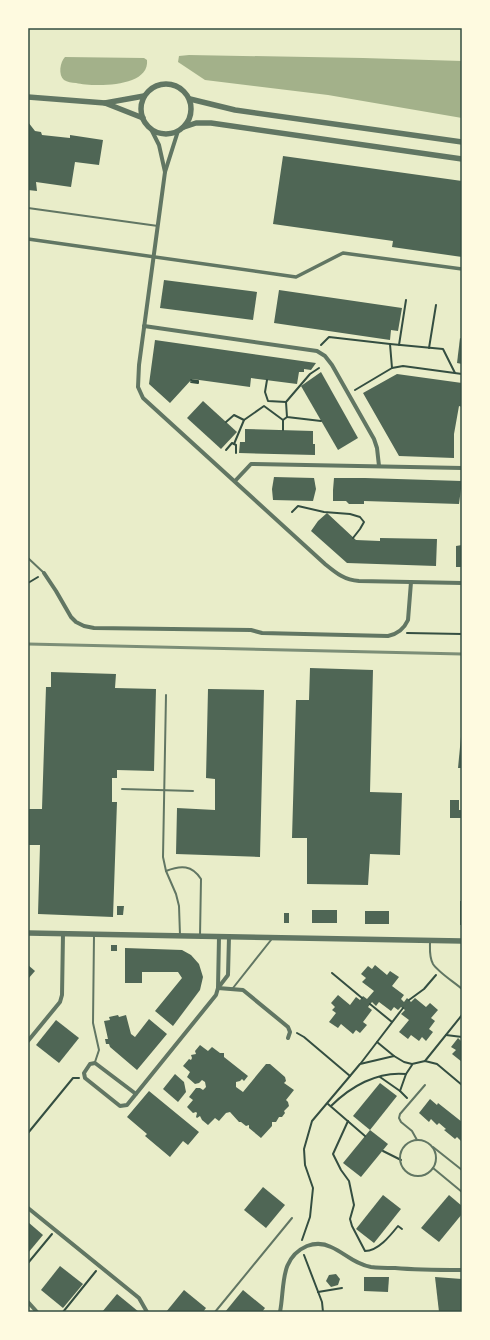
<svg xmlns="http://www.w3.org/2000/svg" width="490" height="1340" font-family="'Libre Baskerville',serif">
<rect width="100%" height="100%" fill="#e9edc9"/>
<g fill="#a3b18a">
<path d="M189,55L363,58L462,61V118L328,95L205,80L178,62L179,56Z"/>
<path d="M65,57L144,58L147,60C150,88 93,87 76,83C72,83 67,82 64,80C58,75 60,62 65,57Z"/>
</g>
<g fill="#4f6655">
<path d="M28,122L35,131L41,132L42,135L70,138V135L103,140L99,165L75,162L71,187L36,182L37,191L28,190Z"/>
<path d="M283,156L462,181V257L392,247L393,241L273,224Z"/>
<path d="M164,280L257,292L253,320L160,308Z"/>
<path d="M279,290L402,308L398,331L391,330L390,340L274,323Z"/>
<path d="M460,338L462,339V364L457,363Z"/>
<path d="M155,340L316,363L311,370L304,369V372H299L297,384L251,378L250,387L192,379L170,403L149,384Z"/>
<path d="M321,372L358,438L338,450L301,386Z"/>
<path d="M397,374L462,383V407L459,406L454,434V458L399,456L363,393Z"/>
<path d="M203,401L237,432L221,449L187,418Z"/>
<path d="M245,429L313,431V444H315V455L239,453L240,442H245Z"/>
<path d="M274,477L314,478L316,489L313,501L273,500L272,489Z"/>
<path d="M334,478H365L462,481L459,504L364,501V504H349L346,501H333V490Z"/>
<path d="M327,513L356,540L380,541V538L437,539L436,566L347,563L311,531L318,521Z"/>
<path d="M462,545V567H456V546Z"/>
<path d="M310,668L373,670L370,792L402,793L400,855L370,854L368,885L307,884V838H292L296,700H309Z"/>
<path d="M51,672L116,674L115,688L156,689L154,771L117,770V778H112V802H117L113,917L38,914L40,845H28V809H42L46,687H51Z"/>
<path d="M208,689L264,690L260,857L176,854L177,808L215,810V779L206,778Z"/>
<path d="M461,737H462V768H458Z"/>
<path d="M450,800H459V810H462V818H450Z"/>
<rect x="460" y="901" width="2" height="24"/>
<path d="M117,906H124L123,915H117Z"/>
<rect x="312" y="910" width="25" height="13"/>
<rect x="365" y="911" width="24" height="13"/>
<rect x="284" y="913" width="5" height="10"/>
<rect x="111" y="945" width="6" height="6"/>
<path d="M125,948L182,950L191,955L199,964L203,977L200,990L173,1026L155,1011L182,978L178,972H142V983H125Z"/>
<path d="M28,965L35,971L28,979Z"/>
<path d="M375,965L387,975L390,971L399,977L392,986L404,995L401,999L404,1002L407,998L411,1002L415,998L426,1007L430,1003L438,1010L431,1018L435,1021L429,1029L433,1032L426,1041L422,1037L419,1041L411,1035L408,1039L399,1032L409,1020L401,1014L405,1010L401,1007L398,1010L394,1007L391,1011L379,1002L376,1006L372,1002L368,1007L372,1010L363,1022L367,1025L360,1033L356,1030L353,1034L341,1024L338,1028L329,1022L336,1013L332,1010L335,1007L331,1003L338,995L350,1005L356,997L360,1000L363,996L367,999L374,991L362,982L366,978L361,974L368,966L372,969Z"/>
<path d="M118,1015L119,1017L126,1015L131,1034L135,1037L149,1019L167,1034L137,1070L110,1047L109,1044H106L105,1039H108L104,1021L110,1020L109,1017Z"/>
<path d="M56,1020L79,1038L59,1063L36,1045Z"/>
<path d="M458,1038L462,1042V1062L452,1054L456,1050L451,1047Z"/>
<path d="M200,1045L208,1051L212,1047L220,1053H224V1057L248,1076L244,1081L242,1079L240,1081L236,1082V1087L243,1092L266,1064H270L285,1077L286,1081L284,1083L294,1090L286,1100L288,1102L289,1106L284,1111L285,1113L282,1117H279L276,1122H272V1126L261,1138L249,1128V1125L246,1126L241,1122H239L230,1112L226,1113L219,1121L215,1118L208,1125L202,1120L200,1116L197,1118L196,1117L197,1113L196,1112L193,1113L187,1107L193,1100L189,1097L196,1088H200L203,1090L206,1087L205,1082L202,1080L199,1083L195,1084L187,1077L190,1072L183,1066L189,1059L191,1060L192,1058L191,1055L196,1054L195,1051Z"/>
<path d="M175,1074L184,1082L186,1092L178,1102L163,1089Z"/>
<path d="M380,1083L397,1096L370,1130L353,1116Z"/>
<path d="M149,1091L199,1132L188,1145L183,1141L170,1157L145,1136L147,1134L127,1117Z"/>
<path d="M430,1099L437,1105L438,1103L462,1122V1142L457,1137L455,1139L444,1130L446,1129L439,1123L437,1125L431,1119L429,1122L419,1113Z"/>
<path d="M370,1130L388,1144L361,1177L343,1163Z"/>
<path d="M263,1187L285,1205L266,1228L244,1210Z"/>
<path d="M383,1195L401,1209L374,1243L356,1229Z"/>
<path d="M449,1195L462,1206V1214L439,1242L421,1228Z"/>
<path d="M28,1222L43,1235L28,1253Z"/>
<path d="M60,1266L83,1284L63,1308L41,1290Z"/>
<path d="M336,1274L340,1279L338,1285L331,1287L326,1281L329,1275Z"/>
<path d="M364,1277H389L388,1292L364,1291Z"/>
<path d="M435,1277L462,1279V1312H439Z"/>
<path d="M184,1290L206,1308L203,1312H166Z"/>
<path d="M243,1290L265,1308L262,1312H225Z"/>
<path d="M117,1294L139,1312H102Z"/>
</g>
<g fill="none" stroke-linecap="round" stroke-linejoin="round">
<g stroke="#344e41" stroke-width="2">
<path d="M390,344L443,349L455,373"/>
<path d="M321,345L329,337L390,344L392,368L355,390"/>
<path d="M399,345L406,300"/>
<path d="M429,348L436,305"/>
<path d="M319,368L310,374L286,402L287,417L321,421"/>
<path d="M392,368L403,366L462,374"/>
<path d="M191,380L198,381V383L191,382"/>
<path d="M267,380L265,392L268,401L286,402"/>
<path d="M226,422L234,415L244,420"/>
<path d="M283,430V420L287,417"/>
<path d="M234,444L244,420L264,406L283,420"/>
<path d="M226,450L232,443L236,445V453"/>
<path d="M292,512L298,506L324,512L350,514L360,517L364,522L360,529L353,538"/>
<path d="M28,583L38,577"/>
<path d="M407,633L462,634"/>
<path d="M332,973L362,998"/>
<path d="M409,1000L424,989L436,975"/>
<path d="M370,1004L392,1022"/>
<path d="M297,1033L304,1037L350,1076L360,1064L394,1056L404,1062L412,1064L425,1061L437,1064L462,1085"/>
<path d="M446,1035L462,1037"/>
<path d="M377,1042L403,1008"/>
<path d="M425,1061L462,1015"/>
<path d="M361,1063L377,1042L394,1056"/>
<path d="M380,1077L400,1091"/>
<path d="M407,1098L400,1091L406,1074L412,1065"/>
<path d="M328,1104L365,1136"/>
<path d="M331,1106C350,1087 377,1071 406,1074"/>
<path d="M348,1121L333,1154L341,1170L349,1181L354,1205L350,1219L352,1226L365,1251C378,1251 390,1236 398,1226L402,1229"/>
<path d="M28,1133L73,1078H79"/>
<path d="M383,1151L401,1160"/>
<path d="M302,1240L310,1217L313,1188L305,1165L304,1149L312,1121L350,1076"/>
<path d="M304,1255L322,1302L323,1312"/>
<path d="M28,1263L52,1234"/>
<path d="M318,1292L342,1288"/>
<path d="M63,1312L96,1271"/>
</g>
<g stroke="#617663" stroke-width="2">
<path d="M28,208L158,226"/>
<path d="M28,558L44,573"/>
<path d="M166,695L163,857L166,871L176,894L179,906L180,935"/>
<path d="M122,789L193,791"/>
<path d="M166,871C181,865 192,865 201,879L200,936"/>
<path d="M94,936L93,1023L99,1050L95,1062"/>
<path d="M430,942C430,949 429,957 433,964C438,972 454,982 462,989"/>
<path d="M233,988L271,940"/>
<path d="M417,1140L412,1131L401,1122L399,1118L400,1114L425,1085"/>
<circle cx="418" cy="1158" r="18"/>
<path d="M433,1147L462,1170"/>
<path d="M433,1168L462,1192"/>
<path d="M215,1312L292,1218"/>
</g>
<path stroke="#617663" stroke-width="3.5" d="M28,239L296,277L343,253L462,269"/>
<g stroke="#617663" stroke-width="4">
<path d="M151,129L159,145L165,172"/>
<path d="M178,131L165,172L139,365L138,387L143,398L325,564C336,573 344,580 359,581L462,583"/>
<path d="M144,326L317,351L325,356L332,365L374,439L377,448L379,466"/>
<path d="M235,481L251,464L462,468"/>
<path d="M44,573L56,591L71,617L76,622L84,626L94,628L251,630L262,633L388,636C398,634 404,629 408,620L411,582"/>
<path d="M218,988L243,990L288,1027L290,1032L288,1038"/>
<path d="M218,988L228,975L229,937"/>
<path d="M28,1041L60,1002L62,995L63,934"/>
<path d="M136,1094L95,1063L90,1064L84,1073L85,1078L120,1106L127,1105L216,995L218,988L219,937"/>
<path d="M28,1208L139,1298L147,1312"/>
<path d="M28,1302L37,1312"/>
<path d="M280,1312C285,1287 279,1258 307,1246C315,1243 323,1243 331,1247C345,1253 354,1264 371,1267C379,1268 387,1268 395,1268C417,1270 440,1270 462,1270"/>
</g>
<g stroke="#617663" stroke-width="5.5">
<circle cx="166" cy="109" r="25"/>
<path d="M28,97L105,103L144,96"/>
<path d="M190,99L235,110L462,142"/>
<path d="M105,103L143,118"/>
<path d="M184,127L196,123H211L462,159"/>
<path d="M28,933L462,941"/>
</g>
<path stroke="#7c8e77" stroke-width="3" d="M28,644L462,654"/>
</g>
<rect width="490" height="1340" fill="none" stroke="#fefae0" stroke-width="58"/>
<rect x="29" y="29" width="432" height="1282" fill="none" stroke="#344e41" stroke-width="1.5"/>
</svg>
